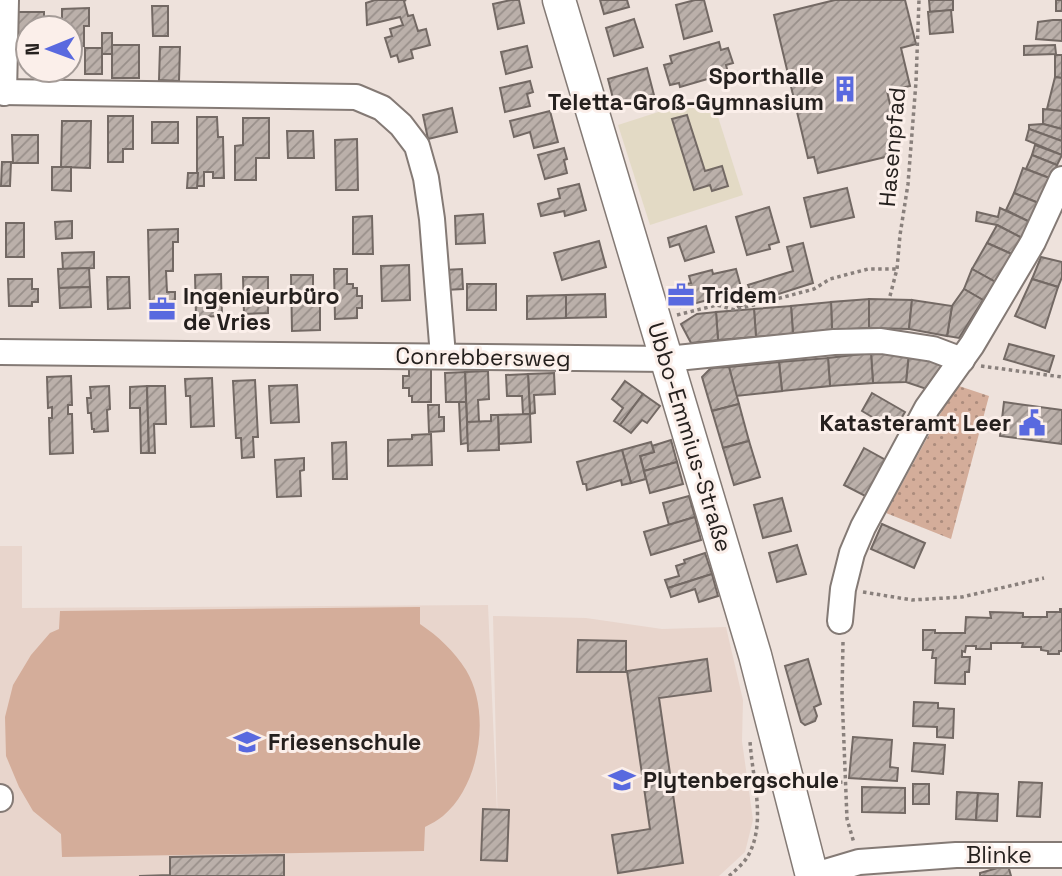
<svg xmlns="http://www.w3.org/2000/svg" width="1062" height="876" font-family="'Space Grotesk',sans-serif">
<defs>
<pattern id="park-dots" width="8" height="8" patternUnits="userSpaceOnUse" patternTransform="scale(1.75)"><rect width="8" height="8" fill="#d4ad9a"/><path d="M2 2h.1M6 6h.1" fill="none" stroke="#ac8c7d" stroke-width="1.8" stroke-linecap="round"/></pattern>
<pattern id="building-hatch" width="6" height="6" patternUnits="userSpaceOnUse" patternTransform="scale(1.75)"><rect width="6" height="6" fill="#bbb0aa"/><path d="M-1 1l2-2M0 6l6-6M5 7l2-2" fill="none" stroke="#988f8a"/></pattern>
</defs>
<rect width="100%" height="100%" fill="#eee2dc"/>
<path fill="#e3dac5" d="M711,95L743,195L650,225L618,125Z"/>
<path fill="#e8d5cc" d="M0,546H22V608L488,605L498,835L493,616L586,618L662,629L726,627L743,700L742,741L753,820L745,852L719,876H0Z"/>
<path fill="url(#park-dots)" d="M956,385L989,396L951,539L886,513Z"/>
<path fill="#d4ad9a" d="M420,607V624C438,636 454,651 466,670C491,711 481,784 443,816C438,820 431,824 425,827L424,851L62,857L61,834L33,811L19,787L6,756L5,717L13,685L31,655L50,633L59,629L60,611Z"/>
<g fill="url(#building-hatch)" stroke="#736964" stroke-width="2">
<path d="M375,0H406L404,1L408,16L413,15L418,31L426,29L430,45L411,50L413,58L399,62L397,55L391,57L385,38L392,36L390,29L403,25L400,17L367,25L366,3Z"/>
<path d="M511,0H519L524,23L498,29L493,4Z"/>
<path d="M600,0H627L629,7L604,14Z"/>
<path d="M695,0H704L712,31L684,39L676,5Z"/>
<path d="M835,0H905L916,44L901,48L910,86L887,91L897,136L890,138L894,155L818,173L814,157L808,158L774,15Z"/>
<path d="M929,0H953V10L930,12Z"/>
<rect x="1056" y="0" width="6" height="11"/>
<path d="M152,6H168V36H153Z"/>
<path d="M89,8V26H84V46L70,47V28H62V9Z"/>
<path d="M951,10L953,32L930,34L928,12Z"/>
<path d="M13,12H44V28H28V58H13Z"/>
<path d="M634,19L643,47L614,56L606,28Z"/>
<path d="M1053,20H1062V41L1036,39L1038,22Z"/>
<rect x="102" y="33" width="10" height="21"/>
<path d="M719,42L721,50L728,48L733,63L726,65L728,73L680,87L679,83L670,85L664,65L672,63L670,56Z"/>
<rect x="112" y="45" width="27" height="33"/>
<path d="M1055,45L1056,54L1024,55V46Z"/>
<path d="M527,46L532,67L506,74L501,52Z"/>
<path d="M160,47H180L179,81L159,80Z"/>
<rect x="85" y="48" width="17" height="26"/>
<path d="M1055,55H1062V78L1055,77Z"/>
<path d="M647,68L654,95L615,106L608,79Z"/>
<path d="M1055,77L1062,78V111L1047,109Z"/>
<path d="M530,81L533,92L527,94L530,106L505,112L500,88Z"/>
<path d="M452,108L457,132L428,139L423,115Z"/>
<path d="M1043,109L1062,111V129L1043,124Z"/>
<path d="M550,111L558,142L534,148L530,132L514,137L510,121Z"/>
<path d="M687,115L705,171L722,166L728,186L712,191L710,185L694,190L672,119Z"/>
<path d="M108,116H133V149H123V162H108Z"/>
<path d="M197,117H217L218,137H223L224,178H213V172H204V186H197Z"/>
<path d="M243,118H269V158H256V180H235V146L243,145Z"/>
<path d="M62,121H91L90,168L61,167Z"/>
<rect x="152" y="122" width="26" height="21"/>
<path d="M1043,124L1062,129V141L1029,129V125Z"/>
<path d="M1029,129L1062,141V155L1026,140Z"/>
<path d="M287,131H313L314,158H288Z"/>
<path d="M12,135H38V163H13Z"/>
<path d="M357,139L358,190H336L335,140Z"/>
<path d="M1035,145L1062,155L1057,165L1032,155Z"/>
<path d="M564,148L567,159L564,160L567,173L545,179L538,155Z"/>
<path d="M1032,155L1057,165L1052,179L1026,169Z"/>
<path d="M2,162H11L10,186H1Z"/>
<path d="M52,167H71V191L52,190Z"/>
<path d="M1023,168L1052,179L1041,204L1014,193Z"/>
<path d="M188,173H198L197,188H187Z"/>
<path d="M579,184L586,210L565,216L564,211L541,216L538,204L560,198L558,189Z"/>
<path d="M847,188L854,217L811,227L804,198Z"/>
<path d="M1014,193L1041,204L1032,223L1006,210Z"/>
<path d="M769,207L779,242L769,245L770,249L747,255L736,217Z"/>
<path d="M1000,208L1032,223L1022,238L997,225L976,221L977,212L998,217Z"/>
<path d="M483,214L485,243L456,244L455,216Z"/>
<path d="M372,216L373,254H353V217Z"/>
<path d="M72,221V238L56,239L55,222Z"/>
<rect x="6" y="223" width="18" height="34"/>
<path d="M997,225L1022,238L1014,255L987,243Z"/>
<path d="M706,226L714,252L685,261L679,244L670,247L668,238Z"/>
<path d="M178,229V242H173V271H166L167,292H175V312L150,313L148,230Z"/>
<path d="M599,241L606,267L562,280L554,253Z"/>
<path d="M803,243L813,283L738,307L733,297L751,293L748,285L793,271L787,247Z"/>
<path d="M987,243L1014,255L999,284L972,269Z"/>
<path d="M94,252V268L63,269L62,253Z"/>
<path d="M1041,257L1062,262V277L1058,287L1032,279Z"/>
<path d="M409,265L410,300L382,301L381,266Z"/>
<path d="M89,268L90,287L59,288L58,269Z"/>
<path d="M334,269H347V284H353V288H357V296H362V308H357V318L335,319Z"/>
<path d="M462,269L463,289L445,290L444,270Z"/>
<path d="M736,269L742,291L681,307L675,287L691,283L689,276L712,270L713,274Z"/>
<path d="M972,269L999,284L988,303L964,289Z"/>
<path d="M221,274L222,316L196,317L195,275Z"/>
<path d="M291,275H313V301L320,300V330L292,331Z"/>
<path d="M107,277H129L130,308L108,309Z"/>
<path d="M243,277H268V313L244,314Z"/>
<path d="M8,279H32V289H38V302H32V306H9Z"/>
<path d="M1032,279L1058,287L1045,328L1015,316Z"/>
<rect x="467" y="284" width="29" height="26"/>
<path d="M90,287L91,307L60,308L59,288Z"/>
<path d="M964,289L983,300L959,338L947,336L952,306Z"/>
<path d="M605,294L606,317L566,318V295Z"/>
<path d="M566,295V318L527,319V296Z"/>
<path d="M869,299L912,300L909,329L869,328Z"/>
<path d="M869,299V328L832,330L831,302Z"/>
<path d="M912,300L952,306L947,336L909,329Z"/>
<path d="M831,302L832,330L793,334L791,306Z"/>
<path d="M791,306L793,334L756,337L754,309Z"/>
<path d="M754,309L756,337L718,340L716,312Z"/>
<path d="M716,312L718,340L691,343L681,324L697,314Z"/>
<path d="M1009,344L1054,356L1049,372L1004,359Z"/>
<path d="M909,352L940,362L944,372L930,394L924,388L906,382Z"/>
<path d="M909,352L906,382L873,383L871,353Z"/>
<path d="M871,353L873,383L830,386L828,358Z"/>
<path d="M828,358L830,386L782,391L779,362Z"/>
<path d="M779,362L782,391L736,396L729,367Z"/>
<path d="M409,367H431V402H412V396H409V388H403V376H409Z"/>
<path d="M729,367L739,404L712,411L702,377L711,368Z"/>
<path d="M488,371L489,399L478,400L479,422H467L465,372Z"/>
<path d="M465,372L466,402H446L445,373Z"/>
<path d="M554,373L555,394L534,395L535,413L530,414L528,374Z"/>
<path d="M528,374L530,414H523L522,396H507L506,375Z"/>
<path d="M71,376L72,405H68V414H72L73,453L50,454L49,418H52V407L48,408L47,377Z"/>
<path d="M212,378L214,426L191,427L190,396H186L185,379Z"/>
<path d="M255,380L258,437H253L254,457L242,458L241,438H236L233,381Z"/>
<path d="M625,381L643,394L620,425L614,421L623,408L612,399Z"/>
<path d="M297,385L299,422L271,423L269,386Z"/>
<path d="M109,386L110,409L107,410L108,431L94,432V429H92L91,413H88L87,398H91L90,387Z"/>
<path d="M147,386L149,453H141L140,408H130V387Z"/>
<path d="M147,386H165L166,424H154L155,453H149Z"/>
<path d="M872,393L905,412L894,430L862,411Z"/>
<path d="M643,394L660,406L647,423L642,420L631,433L620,425Z"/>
<path d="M459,402H466L468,443L461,444Z"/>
<path d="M1004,402L1062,410V444L1000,436Z"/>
<path d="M739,404L749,441L723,448L712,411Z"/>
<path d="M428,405H439V417H444V431L429,432Z"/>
<path d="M530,414L531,442L499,444L498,415Z"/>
<path d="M491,415H498L499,450L468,451L467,422L491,421Z"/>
<path d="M431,434L432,465L388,466V440L412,439V435Z"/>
<path d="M671,440L677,462L644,471L640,456L654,452L652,446Z"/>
<path d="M749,441L760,477L734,485L723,448Z"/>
<path d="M346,442L347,479H333L332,443Z"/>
<path d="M651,442L654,452L640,456L646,479L631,483L622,450Z"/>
<path d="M864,448L891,463L871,499L844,485Z"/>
<path d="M622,450L631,483L622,485L621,480L587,490L586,484H583L577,462Z"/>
<path d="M304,458V470L300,471L301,496L277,497L275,460Z"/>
<path d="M677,462L683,484L650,493L644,471Z"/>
<path d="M689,496L695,517L669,525L663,503Z"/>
<path d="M782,498L791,531L763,538L754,505Z"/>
<path d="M695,517L701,540L651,555L644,532Z"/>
<path d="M882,524L925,543L914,568L871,549Z"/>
<path d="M797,545L806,574L777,582L769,553Z"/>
<path d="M705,553L712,574L668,588L665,580L679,576L676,566L685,563L684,560Z"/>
<path d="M712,574L718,596L699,602L695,589L671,597L668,588Z"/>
<path d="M1060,609H1062V651H1059V654H1048V651L1041,650V647H1022L1023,643H991V649H976V646H966L965,652L962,651V657H970L969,672H965V684L935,683L936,658H932L933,650H923V630H935V633H965L966,617L991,618L990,612L1023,613V617H1047V612H1060Z"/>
<path d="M578,640L626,641V672H577Z"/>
<path d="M707,659L711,691L659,698L683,863L618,873L612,835L650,829L627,671Z"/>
<path d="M808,659L821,704L814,707L817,716L815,721L805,725L801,722L785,666Z"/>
<path d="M914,702L938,703V708L954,709L953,738L937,737V727L913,726Z"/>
<path d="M853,737L892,740L890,767L898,768L897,781L849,778Z"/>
<path d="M914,743L945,745L943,774L912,771Z"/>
<path d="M1019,782L1042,783L1040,817L1017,816Z"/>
<rect x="913" y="784" width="16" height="20"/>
<path d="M862,787L905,788V813L862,812Z"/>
<path d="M957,792L978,793L976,820L956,819Z"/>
<path d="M978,793L998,794L997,821L976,820Z"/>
<path d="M483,809L509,810L507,861L481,860Z"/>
<path d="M284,855V876H139L170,875V857Z"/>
<path d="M1008,865L1011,876H980V873Z"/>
</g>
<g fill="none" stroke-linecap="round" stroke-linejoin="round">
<g stroke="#847a75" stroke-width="28">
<g id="minor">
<path d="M0,92L356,97L382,108L401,125L417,146L426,178L432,219L443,356"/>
<path d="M4,93L6,0"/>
<path d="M0,352L667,359L834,342L881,341L933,349L962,360"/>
<path d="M840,621L843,589L852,553L863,527L927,408L972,345L1033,242L1062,179"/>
<path d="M0,797V799"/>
<path d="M812,876L859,862L956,855H1062"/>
</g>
</g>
<g stroke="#847a75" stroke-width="35">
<path id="major" d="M559,0L755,655L812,876"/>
</g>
<g stroke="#89807c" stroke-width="3.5" stroke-dasharray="3.5 3.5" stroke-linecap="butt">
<path d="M890,296L897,269L900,235L908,184L916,82L919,0"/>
<path d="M677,315L717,305L735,310L814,289L830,279L868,269H897"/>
<path d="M981,366L1062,377"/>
<path d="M863,592L912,600L962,597L1044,578"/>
<path d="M843,642L842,694L847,819L854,843"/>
<path d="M818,783L846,782"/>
<path d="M729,876C736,870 744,863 748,856C767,822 752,778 750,741"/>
</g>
<use href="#minor" stroke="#fff" stroke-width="24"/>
<use href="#major" stroke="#fff" stroke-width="32"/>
</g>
<defs>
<g id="building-bare" transform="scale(2.1)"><path d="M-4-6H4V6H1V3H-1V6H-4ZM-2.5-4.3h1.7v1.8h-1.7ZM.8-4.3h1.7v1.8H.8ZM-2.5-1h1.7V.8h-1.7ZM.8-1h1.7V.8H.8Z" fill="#5969df" stroke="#fbefea" stroke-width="2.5" paint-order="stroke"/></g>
<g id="office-bare" transform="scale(2.1)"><path d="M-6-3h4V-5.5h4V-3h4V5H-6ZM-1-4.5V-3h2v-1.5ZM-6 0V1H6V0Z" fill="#5969df" stroke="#fbefea" stroke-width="2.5" paint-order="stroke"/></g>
<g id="civic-bare" transform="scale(2.1)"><path d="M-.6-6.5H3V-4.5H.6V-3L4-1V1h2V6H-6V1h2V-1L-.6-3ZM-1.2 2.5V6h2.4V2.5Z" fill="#5969df" stroke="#fbefea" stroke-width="2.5" paint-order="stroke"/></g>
<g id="school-bare" transform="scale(2.1)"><path d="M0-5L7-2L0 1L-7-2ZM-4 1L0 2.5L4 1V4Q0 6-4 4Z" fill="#5969df" stroke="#fbefea" stroke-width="2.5" paint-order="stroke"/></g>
</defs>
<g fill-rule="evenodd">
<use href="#building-bare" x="845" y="89"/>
<use href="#office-bare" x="681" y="295"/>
<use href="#office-bare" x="162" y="309"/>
<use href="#civic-bare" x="1032" y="423"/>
<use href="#school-bare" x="247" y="742"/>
<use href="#school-bare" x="622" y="780"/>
</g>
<g text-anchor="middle" stroke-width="6" stroke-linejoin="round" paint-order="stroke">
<g font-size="23" font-weight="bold" fill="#25201e" stroke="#fbefea" text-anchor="start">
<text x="824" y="84" text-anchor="end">Sporthalle<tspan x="824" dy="26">Teletta-Groß-Gymnasium</tspan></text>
<text x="702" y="303">Tridem</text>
<text x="183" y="304">Ingenieurbüro<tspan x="183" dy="26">de Vries</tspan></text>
<text x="1011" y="431" text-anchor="end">Katasteramt Leer</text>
<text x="268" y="750">Friesenschule</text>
<text x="643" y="788">Plytenbergschule</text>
</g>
<g font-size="23" fill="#25201e" stroke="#fbefea">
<text transform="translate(892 147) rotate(-85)" y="8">Hasenpfad</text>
<text transform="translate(483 357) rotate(1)" y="8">Conrebbersweg</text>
<text transform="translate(690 437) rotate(73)" y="8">Ubbo-Emmius-Straße</text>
<text x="999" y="863">Blinke</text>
</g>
</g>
<g transform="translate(49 49) rotate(269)"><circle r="33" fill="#fbefea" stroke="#a59c98" stroke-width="2"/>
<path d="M0-5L12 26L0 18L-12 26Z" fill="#5969df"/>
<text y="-10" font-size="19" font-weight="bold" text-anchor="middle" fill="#25201e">N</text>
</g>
</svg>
